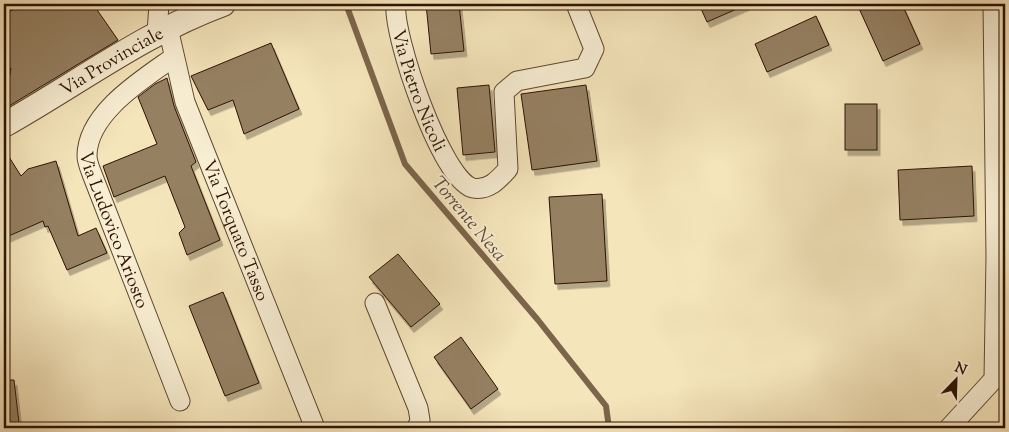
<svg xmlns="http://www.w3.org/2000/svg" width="1009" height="432" font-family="'Sorts Mill Goudy',serif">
<defs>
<filter id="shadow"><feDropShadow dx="3" dy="5.5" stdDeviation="0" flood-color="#0004"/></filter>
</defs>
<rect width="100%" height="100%" fill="#f5e5bb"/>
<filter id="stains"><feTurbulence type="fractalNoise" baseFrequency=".004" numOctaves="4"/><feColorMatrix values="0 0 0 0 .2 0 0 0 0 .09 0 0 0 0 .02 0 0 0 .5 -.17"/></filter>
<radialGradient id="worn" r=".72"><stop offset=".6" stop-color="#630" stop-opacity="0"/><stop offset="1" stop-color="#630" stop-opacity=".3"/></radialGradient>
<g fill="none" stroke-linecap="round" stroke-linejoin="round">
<path stroke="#7c654b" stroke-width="6" d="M346,4L405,164L538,320L606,406L609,428"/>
</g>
<g fill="#958062" stroke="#2d1202" filter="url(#shadow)">
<path d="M24,4H93L118,40L4,109L11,68L4,71V14Z"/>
<path d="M426,4H459L464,51L431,54Z"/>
<path d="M699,4H748L707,22Z"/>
<path d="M857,4H902L920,44L883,61Z"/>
<path d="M816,16L829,45L767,72L755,44Z"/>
<path d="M271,43L299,109L244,134L233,100L208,110L191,76Z"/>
<path d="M167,78L174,106L196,162L191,166L220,240L187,255L179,233L185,227L165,176L114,197L103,166L157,144L138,97L155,84Z"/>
<path d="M489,85L495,152L463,155L457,88Z"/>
<path d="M586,85L597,161L532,170L521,94Z"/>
<rect x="845" y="104" width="32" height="46"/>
<path d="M4,149L21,176L28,169L56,161L78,236L96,228L107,253L67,270L48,226L45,227L43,221L4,238Z"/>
<path d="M972,166L974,216L900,220L898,170Z"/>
<path d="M602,194L607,281L555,284L549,197Z"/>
<path d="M398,254L440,304L411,327L369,277Z"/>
<path d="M223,292L259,383L225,396L189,306Z"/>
<path d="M461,337L498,389L471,409L434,357Z"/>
<path d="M4,380H14L19,423L7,428H4Z"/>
</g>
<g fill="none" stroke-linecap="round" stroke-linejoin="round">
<g stroke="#5f4730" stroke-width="21">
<g id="minor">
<path id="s1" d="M396,4C392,34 442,181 473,188C489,191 499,179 508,169L504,92L517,81L585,68L594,49L576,4"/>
<path id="s2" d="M168,28L185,102L315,428"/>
<path d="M157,33L159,4"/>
<path id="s3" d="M174,57C143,79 87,113 87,156C87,161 90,169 92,174L180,401"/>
<path d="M375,303L418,408L420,420L417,428"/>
<path d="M949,428L994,379L996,257L993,4"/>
</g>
</g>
<g stroke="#5f4730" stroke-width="26">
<g id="tertiary">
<path id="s4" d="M4,125C77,84 144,33 223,4"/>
</g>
</g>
<use href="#minor" stroke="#f8eed3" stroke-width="19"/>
<use href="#tertiary" stroke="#f8eed3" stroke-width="24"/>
</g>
<g text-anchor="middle" stroke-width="4" stroke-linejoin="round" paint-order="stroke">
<g font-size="18" fill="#2d1202" stroke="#f8eed3">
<text dy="6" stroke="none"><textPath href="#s4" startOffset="125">Via Provinciale</textPath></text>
<text dy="6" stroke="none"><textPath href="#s1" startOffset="90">Via Pietro Nicoli</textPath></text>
<text dy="6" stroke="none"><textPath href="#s3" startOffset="215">Via Ludovico Ariosto</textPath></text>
<text dy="6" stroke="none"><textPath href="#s2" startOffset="214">Via Torquato Tasso</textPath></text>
</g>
<g font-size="19" font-style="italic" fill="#624a33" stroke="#f8eed3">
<text transform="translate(470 218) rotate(50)" y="7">Torrente Nesa</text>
</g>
</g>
<rect width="1009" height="432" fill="none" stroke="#f5e5bb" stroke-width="20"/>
<rect x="5" y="5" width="999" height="422" fill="none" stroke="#2d1202" stroke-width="2.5"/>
<rect x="10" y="10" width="989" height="412" fill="none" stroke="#2d1202"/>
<g transform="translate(956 380) rotate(23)" stroke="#f8eed3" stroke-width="4" paint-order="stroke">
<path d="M0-4L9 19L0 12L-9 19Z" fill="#2d1202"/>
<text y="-8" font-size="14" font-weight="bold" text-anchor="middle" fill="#2d1202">N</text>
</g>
<rect width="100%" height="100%" filter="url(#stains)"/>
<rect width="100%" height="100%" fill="url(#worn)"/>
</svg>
